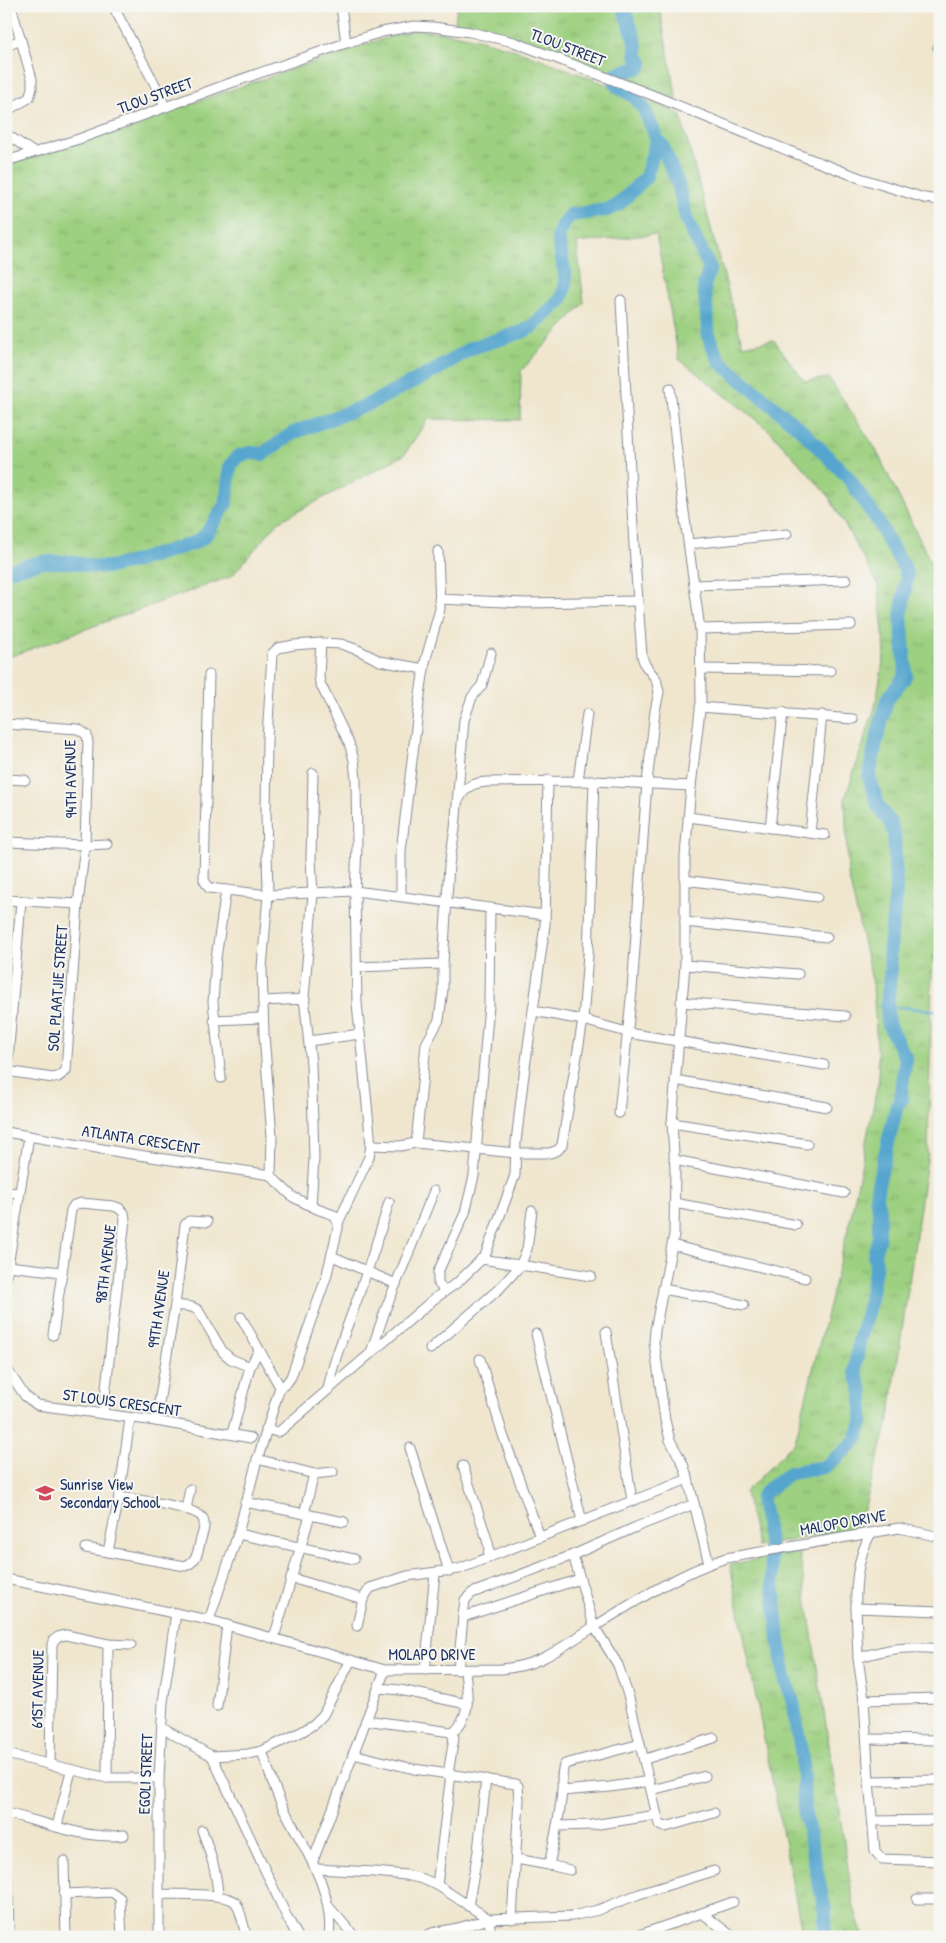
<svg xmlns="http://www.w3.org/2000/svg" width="946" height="1943" font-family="'Patrick Hand',sans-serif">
<defs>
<pattern id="grass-tufts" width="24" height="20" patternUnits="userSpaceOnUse" patternTransform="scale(1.25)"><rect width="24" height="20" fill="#9dd080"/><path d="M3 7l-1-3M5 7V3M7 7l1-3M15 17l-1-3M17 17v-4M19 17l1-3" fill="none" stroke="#87b371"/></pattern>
<pattern id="water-waves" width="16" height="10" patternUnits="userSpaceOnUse" patternTransform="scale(1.25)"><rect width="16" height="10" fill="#54a5ce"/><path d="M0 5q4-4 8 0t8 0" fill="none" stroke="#4587aa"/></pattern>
</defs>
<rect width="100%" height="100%" fill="#f6f6f2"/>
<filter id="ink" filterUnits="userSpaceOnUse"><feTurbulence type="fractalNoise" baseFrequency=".02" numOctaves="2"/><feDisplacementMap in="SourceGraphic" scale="10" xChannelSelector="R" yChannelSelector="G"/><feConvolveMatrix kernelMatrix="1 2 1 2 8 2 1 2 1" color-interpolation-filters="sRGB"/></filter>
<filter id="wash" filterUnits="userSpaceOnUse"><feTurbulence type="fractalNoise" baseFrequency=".0096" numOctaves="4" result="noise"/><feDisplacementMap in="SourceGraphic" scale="20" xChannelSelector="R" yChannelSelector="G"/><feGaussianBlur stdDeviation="1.12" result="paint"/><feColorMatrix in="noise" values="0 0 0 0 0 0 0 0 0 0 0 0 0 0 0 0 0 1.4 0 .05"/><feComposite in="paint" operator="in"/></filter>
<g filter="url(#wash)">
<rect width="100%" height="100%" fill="#f0e6ce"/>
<g fill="url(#grass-tufts)" stroke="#5c806f">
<path d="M457,6H659L677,100L614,74L515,38L455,22Z"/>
<path d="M414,30C469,32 519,50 569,70C606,84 643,99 680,114L743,346L774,340L804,381L829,378L875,448L936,573L940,610V934L932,968L928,1153L889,1419L859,1527L758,1547L745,1492L795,1442L851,1216L879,1078L873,985L848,874L845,799L875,707L885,651L878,584L828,495L770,431L679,359L656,234L577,243L584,303L521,371L520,420L428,419L404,455L278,522L232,576L6,658V166L376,41Z"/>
<path d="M799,1550L854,1907L863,1937H803L730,1565Z"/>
</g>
<path fill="url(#water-waves)" stroke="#386a96" d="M934,32L940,33V50L932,49Z"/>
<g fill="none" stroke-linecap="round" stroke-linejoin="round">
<path stroke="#54a5ce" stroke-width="2.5" d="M887,1006L940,1011"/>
<g stroke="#54a5ce" stroke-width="14">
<path d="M623,6C627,21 639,42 636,55L641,62L640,67L616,74L615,81L618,87L635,97L645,111L657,139L662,145L678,184L687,221L710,268L704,286L709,338L720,362L799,428L847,476L879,523L888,541L904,567L907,577L901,616L906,675L887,700L876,742L869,776L878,806L890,822L894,834L896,891L889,955L891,967L887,1006L888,1024L906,1059L902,1082L901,1100L897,1105L878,1184L876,1197L879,1210V1237L874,1254L876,1263L869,1305L859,1342L855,1370L862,1393V1423L856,1440L841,1454L824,1467L790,1473L766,1491L761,1498L769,1540L779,1640L785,1678L793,1702L802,1757L804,1809L825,1911V1937"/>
<path d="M6,571L42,562H70L95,567H109L133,562L194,543L205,536L226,504L230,466L238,456L250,453L263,454L293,433L367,405L436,370L471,348L522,332L533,326L561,300L565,288V275L558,237L562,225L570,215L607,210L619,204L646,177L657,139"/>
</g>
</g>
</g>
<g filter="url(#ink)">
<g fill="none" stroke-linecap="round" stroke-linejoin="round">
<g stroke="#868a96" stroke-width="11">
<g id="minor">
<path d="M113,6L158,90L165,107"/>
<path d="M341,6L346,43"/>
<path d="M6,46L21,40"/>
<path d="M6,111L29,98L32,88V79L11,6"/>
<path d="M6,134L33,152"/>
<path d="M6,161L79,139L225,85L346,43L382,32L414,26L433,27L470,32L514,42L652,95L789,151L860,178L924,198L940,200"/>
<path d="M670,388L681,490L700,629L701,702L691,786L685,856V965L672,1123L675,1169L674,1235L655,1330L654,1342L665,1420L670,1440L683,1464L688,1479L709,1564"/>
<path d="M689,544L787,534"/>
<path d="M694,585L846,580"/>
<path d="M439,599L526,603L638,601"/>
<path d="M700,629L851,625"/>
<path d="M321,643L319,675L320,683L349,743L354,760L356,780L357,846L355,891L357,1003L371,1145L369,1157L338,1223"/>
<path d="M701,669L830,671"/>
<path d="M209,675L204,880L209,888L268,895L355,891L545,915"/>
<path d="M700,707L853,719"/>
<path d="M6,724L78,729L87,735L88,743L85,845L78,904L66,1071L58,1077L53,1078L6,1071"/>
<path d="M6,779L25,780"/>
<path d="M578,781L587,714"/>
<path d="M459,799C466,786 473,783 487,782L594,781L691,786"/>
<path d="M688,817L825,835"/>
<path d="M770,828L783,712"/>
<path d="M810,833L822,715"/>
<path d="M6,842L85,845L107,844"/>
<path d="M685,880L817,897"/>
<path d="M401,896V851L420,695L425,662L440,609L438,551"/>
<path d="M6,900L78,904"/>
<path d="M685,922L827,937"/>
<path d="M685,965L798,974"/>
<path d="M356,967L443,964"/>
<path d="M263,1001L305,999"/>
<path d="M681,1002L845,1016"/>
<path d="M533,1011L583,1020L634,1034L824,1065"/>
<path d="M214,1020L263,1018"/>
<path d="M309,1041L360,1034"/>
<path d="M7,1071L21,901"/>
<path d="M221,1078L213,1002L216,958L226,890"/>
<path d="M675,1080L827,1107"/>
<path d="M619,1113L632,990L647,783L655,711L659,692L656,679L645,665L642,656L634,546L621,300"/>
<path d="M672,1123L807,1144"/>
<path d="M6,1132L125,1153L271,1175"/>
<path d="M416,1143L426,1044L439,1020L443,989V964L449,865L455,829L464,720L472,697L482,685L491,653"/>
<path d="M371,1145L400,1146L416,1143L516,1153H550L558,1150L562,1145L583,1020L588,954L594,781"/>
<path d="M674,1160L844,1193"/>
<path d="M6,1192L19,1193"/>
<path d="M674,1203L796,1225"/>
<path d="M311,1206L314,1158L313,1123L311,1064L304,997L313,894L311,859L313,773"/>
<path d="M672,1245L805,1278"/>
<path d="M332,1256L396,1284"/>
<path d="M481,1259L591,1276"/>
<path d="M8,1266L61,1272"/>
<path d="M6,1278L29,1136"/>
<path d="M663,1289L744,1305"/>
<path d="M445,1291L438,1283V1272L465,1213L474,1176L489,1005L490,908"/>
<path d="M175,1305L192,1307L198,1310L223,1352L231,1359L250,1367"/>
<path d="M241,1317L280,1387"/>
<path d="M606,1332L632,1501"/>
<path d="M536,1334L582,1521"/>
<path d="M53,1335L71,1210L74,1205L81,1203L113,1206L119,1208L124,1213L125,1219L103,1414"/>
<path d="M430,1349L500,1288L520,1266L527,1249L532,1211"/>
<path d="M371,1352L386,1308L434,1191"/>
<path d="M480,1359L503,1435L540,1537"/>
<path d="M6,1368L25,1396L37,1405L156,1421L251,1438"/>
<path d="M328,1389C334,1357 347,1328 358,1297C369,1266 380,1234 389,1202"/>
<path d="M156,1421L175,1305L185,1225L189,1221L207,1222"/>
<path d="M266,1429L277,1432L280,1431L434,1299L458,1282L485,1256L515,1175L516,1142L523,1082L545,925L548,780"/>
<path d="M232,1433L250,1367L259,1350"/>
<path d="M410,1448L449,1571"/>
<path d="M257,1459L314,1474L333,1472"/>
<path d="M463,1466L486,1536L489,1547L488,1558"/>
<path d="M245,1502L310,1515L274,1638"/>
<path d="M694,1504L636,1527L573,1555L594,1626L618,1665L629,1698L659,1824L664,1827L669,1826L714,1813"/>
<path d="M186,1509L190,1489"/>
<path d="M304,1514L314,1474"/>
<path d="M310,1515L344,1522"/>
<path d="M238,1534L354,1559"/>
<path d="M86,1548L185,1566C196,1562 198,1553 200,1542C202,1535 206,1526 203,1519C198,1506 134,1500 119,1497"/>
<path d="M108,1552L119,1497L130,1419"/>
<path d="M291,1578L363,1599L357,1626"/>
<path d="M6,1579L209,1620L385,1670L501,1669C545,1665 561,1646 597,1625C639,1599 680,1573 726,1558L899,1528L940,1537"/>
<path d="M363,1599L370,1588L407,1576L459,1569L688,1479"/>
<path d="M856,1608C855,1581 858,1556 871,1533"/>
<path d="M463,1617L465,1600L472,1593L573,1555"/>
<path d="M209,1620L238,1534L256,1464L280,1387L286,1384L291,1377L326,1278L338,1228V1223L334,1215L317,1209L293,1197L277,1182L271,1175L272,1137L264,1035L262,968L268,895L266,813L267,740L272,654L278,648L294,645L321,643L341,644L358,650L380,661L424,669"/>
<path d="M858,1658C888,1648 908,1646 940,1649"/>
<path d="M425,1670L435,1573"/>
<path d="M458,1670L463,1617L580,1579"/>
<path d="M379,1688L400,1690L467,1704"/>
<path d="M940,1698L864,1700L869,1781L875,1851L882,1859L940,1861"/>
<path d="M864,1700L858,1658L856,1608L940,1611"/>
<path d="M217,1706L227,1625"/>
<path d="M366,1720L451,1732L454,1738L448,1774"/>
<path d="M162,1728L212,1756L286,1915L298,1937"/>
<path d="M452,1733C473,1714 467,1696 465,1670"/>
<path d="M867,1739L940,1740"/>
<path d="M262,1751C268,1769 274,1788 282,1805C302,1845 335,1890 329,1937"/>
<path d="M6,1754L107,1778H159"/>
<path d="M353,1754L414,1769L516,1784L518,1786L519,1800L512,1919"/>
<path d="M212,1756L248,1754L262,1751L303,1731L314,1724L323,1715L351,1660"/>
<path d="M645,1759L714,1738"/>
<path d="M50,1765L52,1644C55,1637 59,1636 66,1635L108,1644L131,1645"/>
<path d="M107,1778L108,1644"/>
<path d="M869,1781L940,1780"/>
<path d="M652,1790L705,1776"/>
<path d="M562,1791L610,1787L650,1781"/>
<path d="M6,1813C40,1821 90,1841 124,1835"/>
<path d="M873,1821L940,1820"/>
<path d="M57,1826L71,1771"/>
<path d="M557,1826L592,1825L657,1815"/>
<path d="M202,1830C210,1852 217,1872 218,1896"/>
<path d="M516,1859L549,1865C554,1841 560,1816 562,1791C563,1782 560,1772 565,1764L640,1744"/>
<path d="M64,1861L66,1937"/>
<path d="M313,1861L385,1670"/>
<path d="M549,1865L570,1870"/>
<path d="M316,1869L374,1872L406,1875L423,1879L437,1885L489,1919L491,1937"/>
<path d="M6,1873L8,1881L9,1937"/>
<path d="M437,1885L451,1774"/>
<path d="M64,1894L112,1892L120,1898L122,1937"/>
<path d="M159,1894C174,1895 228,1892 236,1903C242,1913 243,1927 247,1937"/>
<path d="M917,1899H940"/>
<path d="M468,1906L478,1851L486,1779"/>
<path d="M329,1907L355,1937"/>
<path d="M702,1913L733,1937"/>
<path d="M159,1937V1778L163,1702L176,1613"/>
<path d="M424,1937L432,1933L458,1928L489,1919L572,1916L598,1910L639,1894L714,1871"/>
<path d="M634,1937L733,1902"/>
</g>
</g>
<use href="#minor" stroke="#fff" stroke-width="9"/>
</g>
</g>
<defs>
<g id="school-bare" transform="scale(1.5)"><path d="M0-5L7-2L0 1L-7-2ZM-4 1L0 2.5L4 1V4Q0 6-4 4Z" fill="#d1495b" stroke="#f6f6f2" stroke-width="2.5" paint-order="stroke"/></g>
</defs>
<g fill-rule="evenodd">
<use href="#school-bare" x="45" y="1493"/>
</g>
<g text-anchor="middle" stroke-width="4" stroke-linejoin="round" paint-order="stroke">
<g font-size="16" fill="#1b2f5e" stroke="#f6f6f2">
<text transform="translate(568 47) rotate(21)" y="6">TLOU STREET</text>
<text transform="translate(155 95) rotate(-20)" y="6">TLOU STREET</text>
<text transform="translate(70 779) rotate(-91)" y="6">94TH AVENUE</text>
<text transform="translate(57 988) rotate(-86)" y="6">SOL PLAATJIE STREET</text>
<text transform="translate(141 1139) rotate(9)" y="6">ATLANTA CRESCENT</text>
<text transform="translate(105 1264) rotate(-83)" y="6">98TH AVENUE</text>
<text transform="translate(158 1309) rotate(-82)" y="6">99TH AVENUE</text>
<text transform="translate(122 1402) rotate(8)" y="6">ST LOUIS CRESCENT</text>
<text transform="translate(843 1522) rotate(-10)" y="6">MALOPO DRIVE</text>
<text x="432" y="1660">MOLAPO DRIVE</text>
<text transform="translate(37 1689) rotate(-89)" y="6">61ST AVENUE</text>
<text transform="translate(145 1774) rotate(-88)" y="6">EGOLI STREET</text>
</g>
<g font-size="16" fill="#1b2f5e" stroke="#f6f6f2" text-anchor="start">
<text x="60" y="1490">Sunrise View<tspan x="60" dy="18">Secondary School</tspan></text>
</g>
</g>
<rect width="946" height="1943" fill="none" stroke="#f6f6f2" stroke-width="25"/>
</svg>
